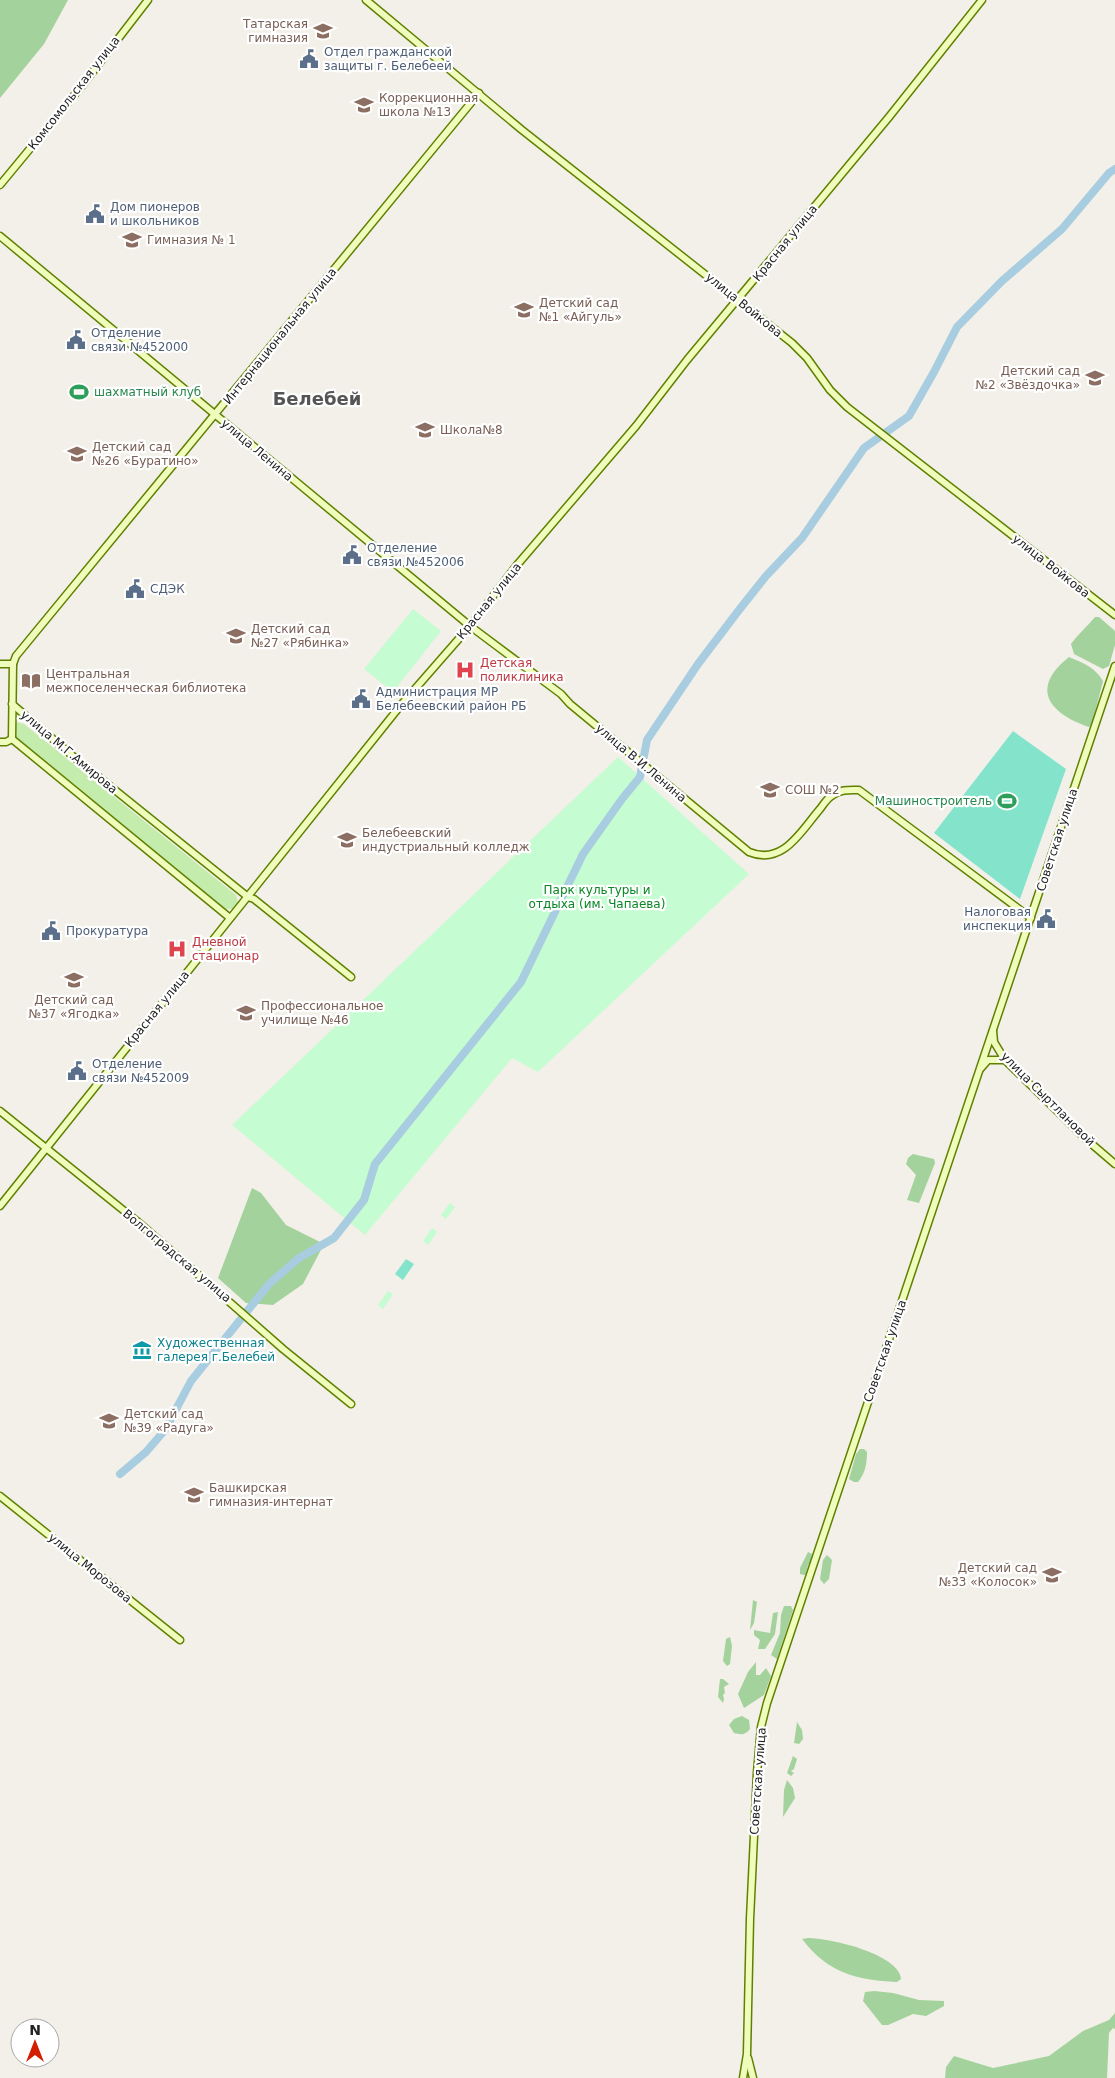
<svg xmlns="http://www.w3.org/2000/svg" width="1115" height="2078" font-family="'DejaVu Sans',sans-serif">
<rect width="100%" height="100%" fill="#f2f0e8"/>
<path fill="#c4edad" d="M17,722L24,724L236,895L238,903L232,909H225L14,736L12,727Z"/>
<g fill="#a4d29c">
<path d="M0,0H68L44,44L0,98Z"/>
<path d="M1095,617H1099L1115,631V645L1109,666L1103,669L1074,654L1071,644C1078,634 1087,627 1095,617Z"/>
<path d="M1069,657C1083,663 1095,667 1103,681L1092,724L1089,727C1048,713 1030,688 1069,657Z"/>
<path d="M913,1154L934,1159L935,1163L919,1203L907,1200L916,1175L906,1164L908,1158Z"/>
<path d="M252,1188L261,1193L286,1225L324,1244L303,1284L273,1305L246,1303L218,1278Z"/>
<path d="M860,1449H864L867,1452C867,1463 865,1474 858,1482H854L849,1479L856,1454Z"/>
<path d="M808,1552L812,1554L811,1562L808,1565L806,1574L804,1575L800,1574V1568Z"/>
<path d="M827,1555L832,1560L829,1579L824,1584L820,1579L823,1560Z"/>
<path d="M753,1600L757,1602L754,1623L750,1630Z"/>
<path d="M784,1606H791L793,1610L777,1659L771,1655L780,1633L781,1615Z"/>
<path d="M778,1612L775,1634L765,1649H758L760,1640L754,1635V1630L770,1633L773,1613Z"/>
<path d="M730,1637L732,1646L730,1664L727,1666L723,1661L726,1639Z"/>
<path d="M756,1662V1675H760L766,1668L771,1676L764,1695L744,1708L738,1694L748,1672Z"/>
<path d="M720,1679H723L729,1684L724,1687L725,1693L723,1695L724,1699L723,1703L718,1697Z"/>
<path d="M742,1716L749,1720L750,1729C745,1735 742,1735 734,1733L729,1725L734,1719Z"/>
<path d="M797,1722L802,1730L803,1739L799,1744L794,1743Z"/>
<path d="M793,1756L797,1759L794,1769L791,1771L794,1773L791,1776L787,1773Z"/>
<path d="M787,1780L793,1788L795,1798L783,1817L784,1790Z"/>
<path d="M808,1938C830,1938 899,1954 901,1979L897,1982C856,1980 828,1973 802,1939Z"/>
<path d="M874,1991L893,1993L919,2000L944,2001V2006L926,2016L913,2014L888,2025H882L863,2001L865,1992Z"/>
<path d="M1115,2013V2029L1113,2028L1109,2033L1107,2078H945L946,2067L954,2056L993,2068L1049,2056L1083,2031L1109,2020Z"/>
</g>
<g fill="#c6fcd1">
<path d="M413,609L441,631L393,692L364,669Z"/>
<path d="M618,757L749,874L538,1072L512,1058L365,1235L232,1125Z"/>
<path d="M450,1203L455,1207L446,1219L441,1215Z"/>
<path d="M432,1228L437,1232L428,1245L423,1241Z"/>
<path d="M388,1291L393,1294L383,1309L378,1305Z"/>
</g>
<g fill="#84e3cb">
<path d="M1013,731L1066,769L1020,899L934,833Z"/>
<path d="M406,1259L414,1264L403,1280L395,1274Z"/>
</g>
<g fill="none" stroke-linecap="round" stroke-linejoin="round">
<path stroke="#a8cce0" stroke-width="8" d="M120,1474L146,1452L165,1430L191,1381L269,1284L299,1258L334,1238L364,1200L375,1164L521,982L583,854L622,799L640,777L647,740L698,664L739,610L766,576L802,538L864,448L909,416L934,372L957,327L1002,281L1062,229L1109,173L1115,169"/>
<g stroke="#608001" stroke-width="9">
<g id="secondary">
<path d="M366,0L522,130L792,343L807,358L830,390L847,407L1115,615"/>
<path d="M0,185L81,87L148,0"/>
<path d="M0,236L470,626L561,694L570,704L749,852C783,866 801,831 820,809C824,804 827,798 833,795C841,789 850,790 859,790L1031,918"/>
<path d="M0,664H13"/>
<path d="M12,704L75,758L248,897L254,899L351,977"/>
<path d="M12,739L13,664L16,656L479,93"/>
<path d="M12,739L230,918"/>
<path d="M0,742H6L12,739"/>
<path d="M993,1031L994,1042L1005,1060L1087,1140L1115,1164"/>
<path d="M981,1068L988,1060H1005"/>
<path d="M0,1111L138,1222L283,1349L351,1404"/>
<path d="M0,1206L401,705L470,626L517,565L636,426L687,360L889,117L982,0"/>
<path d="M0,1496L180,1640"/>
<path d="M748,2058L753,2078"/>
<path d="M743,2078L747,2054L750,1919L757,1773L761,1727L767,1703L1115,666"/>
</g>
</g>
<use href="#secondary" stroke="#f0fcbc" stroke-width="6"/>
</g>
<defs>
<g id="school-bare" transform="scale(1.5)"><path d="M0-5L7-2L0 1L-7-2ZM-4 1L0 2.5L4 1V4Q0 6-4 4Z" fill="#8d6e63" stroke="#fff" stroke-width="2.5" paint-order="stroke"/></g>
<g id="civic-bare" transform="scale(1.5)"><path d="M-.6-6.5H3V-4.5H.6V-3L4-1V1h2V6H-6V1h2V-1L-.6-3ZM-1.2 2.5V6h2.4V2.5Z" fill="#5c6f8a" stroke="#fff" stroke-width="2.5" paint-order="stroke"/></g>
<g id="stadium-bare" transform="scale(1.5)"><path d="M0-5a6.5 5 0 1 0 0 10a6.5 5 0 1 0 0-10ZM-3.5-1.8h7v3.6h-7Z" fill="#2e9e5b" stroke="#fff" stroke-width="2.5" paint-order="stroke"/></g>
<g id="hospital-bare" transform="scale(1.5)"><path d="M-5-5h3v3.5h4V-5h3V5h-3V1.5h-4V5h-3Z" fill="#e0444e" stroke="#fff" stroke-width="2.5" paint-order="stroke"/></g>
<g id="library-bare" transform="scale(1.5)"><path d="M-6-4Q-3-5.5-.7-3.5V5Q-3 3-6 4ZM6-4Q3-5.5 .7-3.5V5Q3 3 6 4Z" fill="#8d6e63" stroke="#fff" stroke-width="2.5" paint-order="stroke"/></g>
<g id="university-bare" transform="scale(1.5)"><path d="M0-5L7-2L0 1L-7-2ZM-4 1L0 2.5L4 1V4Q0 6-4 4Z" fill="#8d6e63" stroke="#fff" stroke-width="2.5" paint-order="stroke"/></g>
<g id="museum-bare" transform="scale(1.5)"><path d="M0-6L6-3V-2H-6V-3ZM-5-1h2V3h-2ZM-1-1h2V3h-2ZM3-1h2V3H3ZM-6 4H6V6H-6Z" fill="#0f9aa8" stroke="#fff" stroke-width="2.5" paint-order="stroke"/></g>
</defs>
<g fill-rule="evenodd">
<use href="#school-bare" x="323" y="31"/>
<use href="#civic-bare" x="309" y="59"/>
<use href="#school-bare" x="364" y="105"/>
<use href="#civic-bare" x="95" y="214"/>
<use href="#school-bare" x="132" y="240"/>
<use href="#school-bare" x="524" y="310"/>
<use href="#civic-bare" x="76" y="340"/>
<use href="#school-bare" x="1095" y="378"/>
<use href="#stadium-bare" x="79" y="392"/>
<use href="#school-bare" x="425" y="430"/>
<use href="#school-bare" x="77" y="454"/>
<use href="#civic-bare" x="352" y="555"/>
<use href="#civic-bare" x="135" y="589"/>
<use href="#school-bare" x="236" y="636"/>
<use href="#hospital-bare" x="465" y="670"/>
<use href="#library-bare" x="31" y="681"/>
<use href="#civic-bare" x="361" y="699"/>
<use href="#school-bare" x="770" y="790"/>
<use href="#stadium-bare" x="1007" y="801"/>
<use href="#university-bare" x="347" y="840"/>
<use href="#civic-bare" x="1046" y="919"/>
<use href="#civic-bare" x="51" y="931"/>
<use href="#hospital-bare" x="177" y="949"/>
<use href="#school-bare" x="74" y="980"/>
<use href="#university-bare" x="246" y="1013"/>
<use href="#civic-bare" x="77" y="1071"/>
<use href="#museum-bare" x="142" y="1350"/>
<use href="#school-bare" x="109" y="1421"/>
<use href="#school-bare" x="194" y="1495"/>
<use href="#school-bare" x="1052" y="1575"/>
</g>
<g text-anchor="middle" stroke-width="4.5" stroke-linejoin="round" paint-order="stroke">
<g font-size="12" fill="#785e54" stroke="#fff" text-anchor="start">
<text x="308" y="28" text-anchor="end">Татарская<tspan x="308" dy="14">гимназия</tspan></text>
<text x="379" y="102">Коррекционная<tspan x="379" dy="14">школа №13</tspan></text>
<text x="147" y="244">Гимназия № 1</text>
<text x="539" y="307">Детский сад<tspan x="539" dy="14">№1 «Айгуль»</tspan></text>
<text x="1080" y="375" text-anchor="end">Детский сад<tspan x="1080" dy="14">№2 «Звёздочка»</tspan></text>
<text x="440" y="434">Школа№8</text>
<text x="92" y="451">Детский сад<tspan x="92" dy="14">№26 «Буратино»</tspan></text>
<text x="251" y="633">Детский сад<tspan x="251" dy="14">№27 «Рябинка»</tspan></text>
<text x="46" y="678">Центральная<tspan x="46" dy="14">межпоселенческая библиотека</tspan></text>
<text x="785" y="794">СОШ №2</text>
<text x="362" y="837">Белебеевский<tspan x="362" dy="14">индустриальный колледж</tspan></text>
<text x="74" y="1004" text-anchor="middle">Детский сад<tspan x="74" dy="14">№37 «Ягодка»</tspan></text>
<text x="261" y="1010">Профессиональное<tspan x="261" dy="14">училище №46</tspan></text>
<text x="124" y="1418">Детский сад<tspan x="124" dy="14">№39 «Радуга»</tspan></text>
<text x="209" y="1492">Башкирская<tspan x="209" dy="14">гимназия-интернат</tspan></text>
<text x="1037" y="1572" text-anchor="end">Детский сад<tspan x="1037" dy="14">№33 «Колосок»</tspan></text>
</g>
<g font-size="12" fill="#4e5e75" stroke="#fff" text-anchor="start">
<text x="324" y="56">Отдел гражданской<tspan x="324" dy="14">защиты г. Белебеей</tspan></text>
<text x="110" y="211">Дом пионеров<tspan x="110" dy="14">и школьников</tspan></text>
<text x="91" y="337">Отделение<tspan x="91" dy="14">связи №452000</tspan></text>
<text x="367" y="552">Отделение<tspan x="367" dy="14">связи №452006</tspan></text>
<text x="150" y="593">СДЭК</text>
<text x="376" y="696">Администрация МР<tspan x="376" dy="14">Белебеевский район РБ</tspan></text>
<text x="1031" y="916" text-anchor="end">Налоговая<tspan x="1031" dy="14">инспекция</tspan></text>
<text x="66" y="935">Прокуратура</text>
<text x="92" y="1068">Отделение<tspan x="92" dy="14">связи №452009</tspan></text>
</g>
<g font-size="12" fill="#222" stroke="#fff">
<text transform="translate(74 93) rotate(-52)" y="4">Комсомольская улица</text>
<text transform="translate(785 243) rotate(-51)" y="4">Красная улица</text>
<text transform="translate(744 305) rotate(39)" y="4">улица Войкова</text>
<text transform="translate(280 336) rotate(-51)" y="4">Интернациональная улица</text>
<text transform="translate(257 450) rotate(40)" y="4">улица Ленина</text>
<text transform="translate(1051 566) rotate(38)" y="4">улица Войкова</text>
<text transform="translate(489 601) rotate(-51)" y="4">Красная улица</text>
<text transform="translate(69 752) rotate(40)" y="4">улица М.Г.Амирова</text>
<text transform="translate(641 763) rotate(40)" y="4">улица В.И.Ленина</text>
<text transform="translate(1057 840) rotate(-72)" y="4">Советская улица</text>
<text transform="translate(157 1009) rotate(-51)" y="4">Красная улица</text>
<text transform="translate(1048 1099) rotate(45)" y="4">улица Сыртлановой</text>
<text transform="translate(177 1256) rotate(40)" y="4">Волгоградская улица</text>
<text transform="translate(885 1351) rotate(-71)" y="4">Советская улица</text>
<text transform="translate(90 1568) rotate(39)" y="4">улица Морозова</text>
<text transform="translate(758 1781) rotate(-86)" y="4">Советская улица</text>
</g>
<g font-size="12" fill="#27864d" stroke="#fff" text-anchor="start">
<text x="94" y="396">шахматный клуб</text>
<text x="992" y="805" text-anchor="end">Машиностроитель</text>
</g>
<g font-size="12" fill="#be3a42" stroke="#fff" text-anchor="start">
<text x="480" y="667">Детская<tspan x="480" dy="14">поликлиника</tspan></text>
<text x="192" y="946">Дневной<tspan x="192" dy="14">стационар</tspan></text>
</g>
<g font-size="12" fill="#088724" stroke="#fff">
<text x="597" y="894">Парк культуры и<tspan x="597" dy="14">отдыха (им. Чапаева)</tspan></text>
</g>
<g font-size="12" fill="#0d838f" stroke="#fff" text-anchor="start">
<text x="157" y="1347">Художественная<tspan x="157" dy="14">галерея г.Белебей</tspan></text>
</g>
<g font-size="18" font-weight="bold" fill="#555" stroke="#fff">
<text x="317" y="405">Белебей</text>
</g>
</g>
<g transform="translate(35 2043)"><circle r="24" fill="#ffffff" stroke="#a7a7a7"/>
<path d="M0-4L9 19L0 12L-9 19Z" fill="#d31e00"/>
<text y="-8" font-size="14" font-weight="bold" text-anchor="middle" fill="#222222">N</text>
</g>
</svg>
